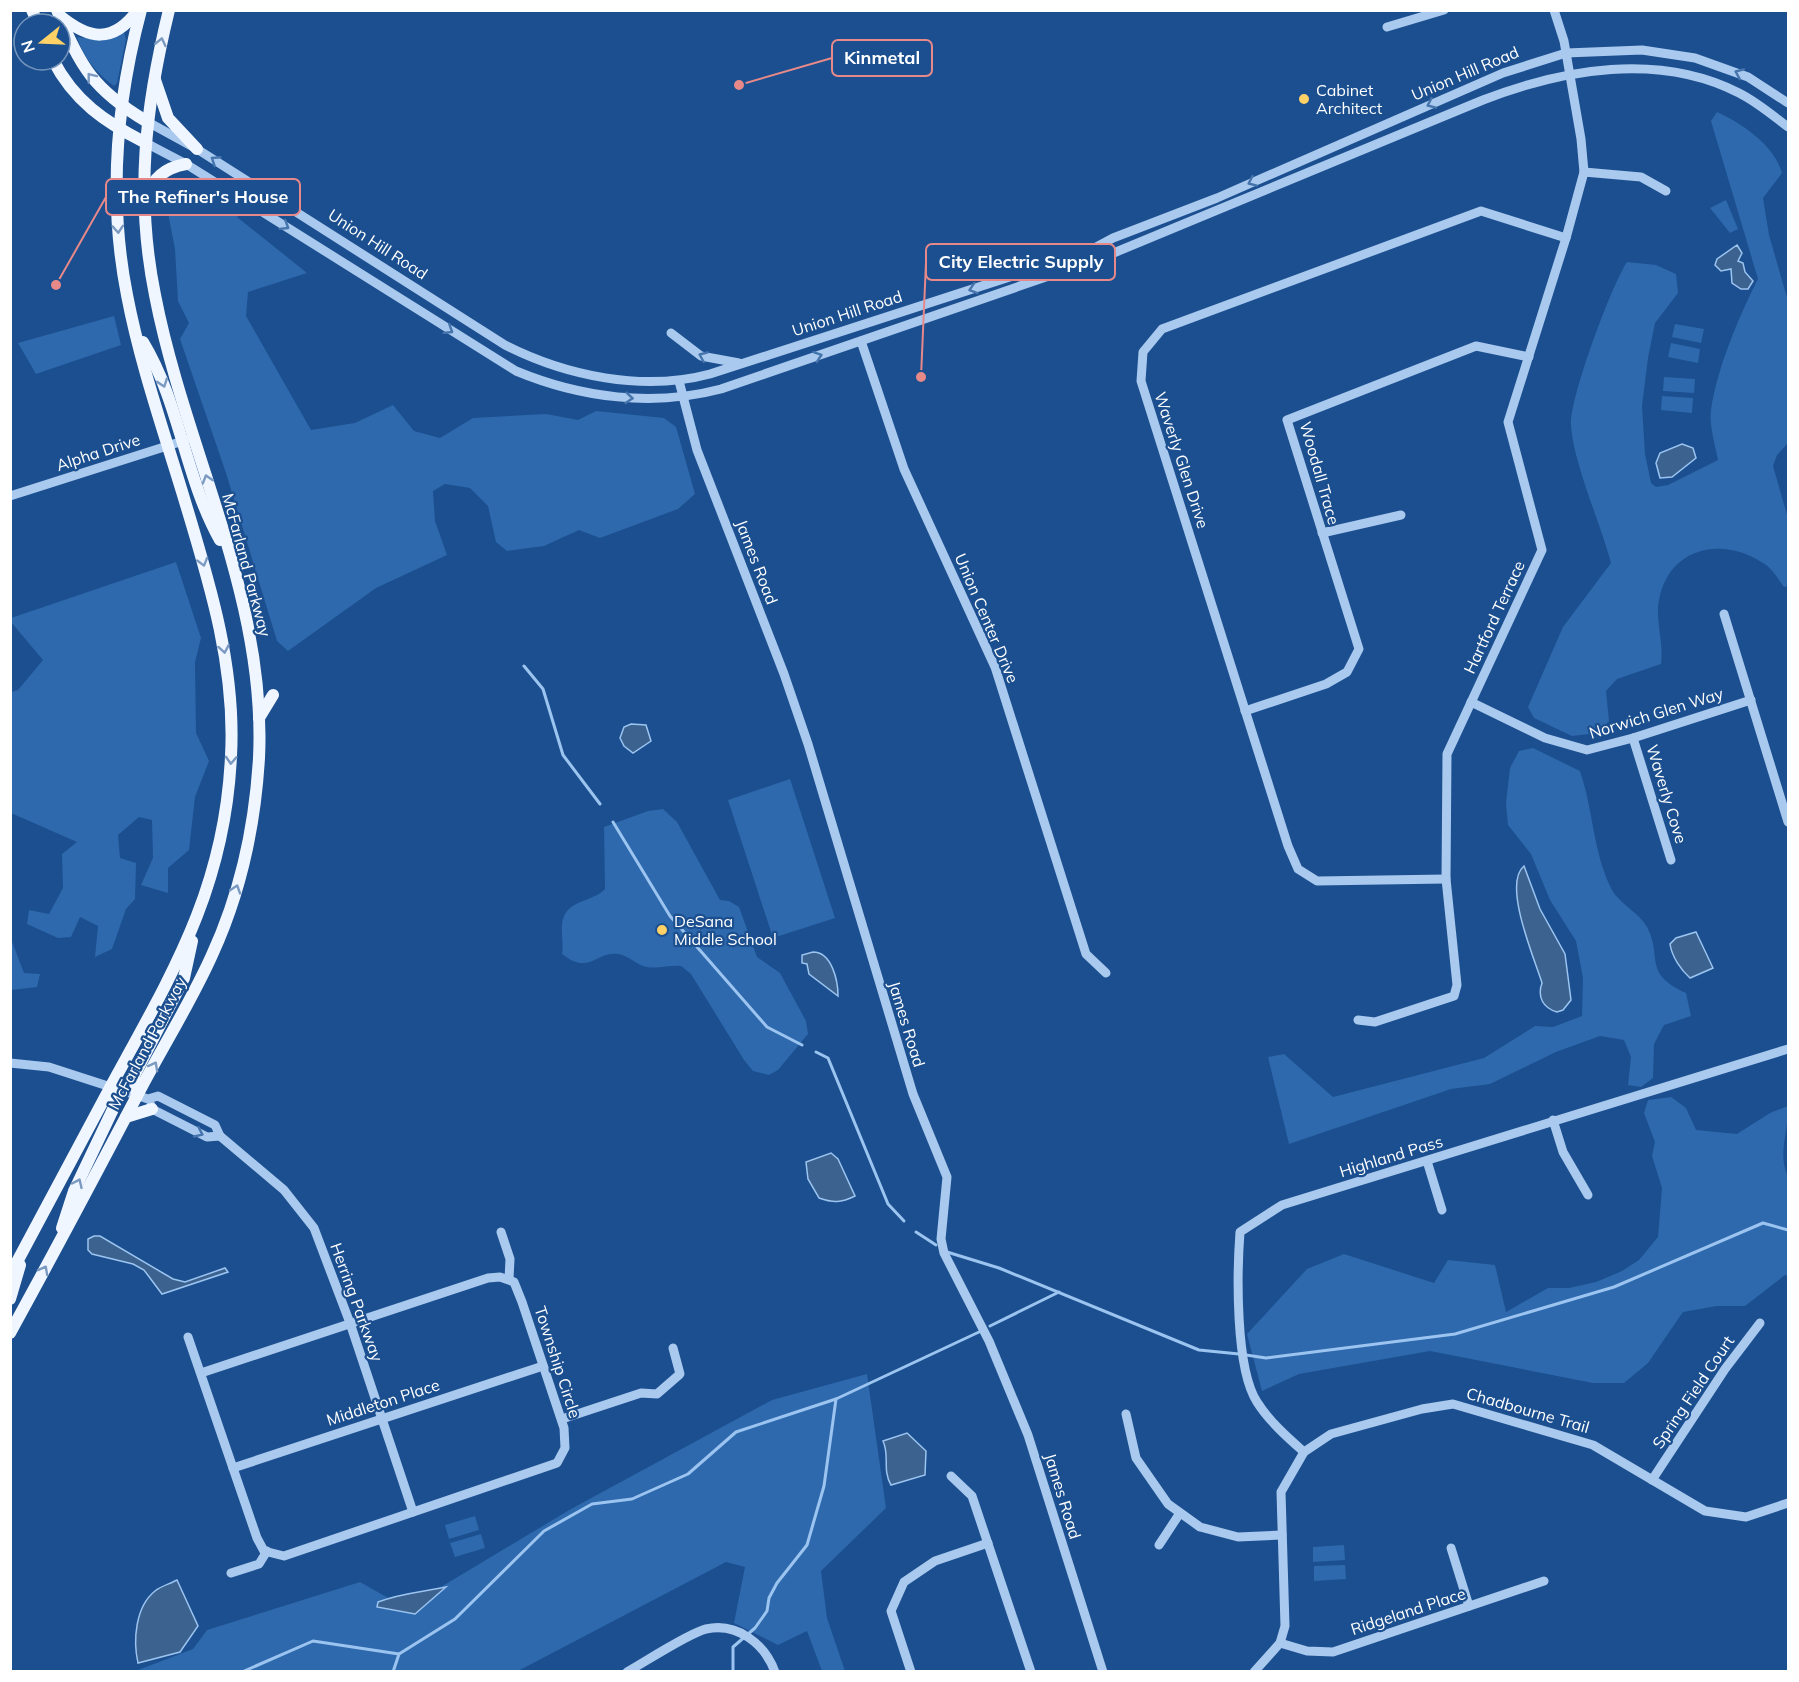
<svg xmlns="http://www.w3.org/2000/svg" width="1799" height="1682" font-family="Mulish,sans-serif">
<rect width="100%" height="100%" fill="#1b4f8f"/>
<g fill="#2e69ad">
<path d="M124,32L126,39L117,83L114,86C97,74 83,57 77,37L93,39Z"/>
<path d="M1717,112C1743,124 1774,145 1782,173L1763,198L1769,235L1788,301V443L1777,455L1773,466L1788,518V586L1784,587C1778,579 1772,568 1763,563C1722,536 1669,547 1659,600C1655,619 1664,643 1661,664L1617,679L1606,691L1609,721L1598,733L1572,736L1534,718L1528,707L1563,627L1611,563C1600,522 1574,465 1571,426C1569,400 1611,286 1627,262L1656,265L1676,274L1678,293L1655,323L1648,358L1642,406L1645,454L1651,483L1656,487L1668,485L1718,460C1715,444 1709,426 1711,410C1717,368 1739,316 1758,279L1711,121Z"/>
<path d="M197,179L246,209L237,217L307,273L248,292L246,316L311,430L355,423L393,405L414,431L440,438L473,418L546,414L578,420L596,411L664,418L676,427L695,494L678,509L600,538L579,530L544,546L507,551L496,542L488,506L470,488L445,484L433,491L435,521L447,555L376,588L288,651L277,641L226,473L180,339L189,323L178,301L175,249L168,213L170,194Z"/>
<path d="M1726,200L1738,229L1730,233L1710,208Z"/>
<path d="M114,316L121,345L36,374L18,343Z"/>
<path d="M1675,324L1704,329L1701,343L1672,337Z"/>
<path d="M1671,343L1700,349L1698,363L1668,357Z"/>
<path d="M1664,377L1695,379L1694,393L1663,391Z"/>
<path d="M1662,396L1693,398L1692,413L1661,410Z"/>
<path d="M176,562L201,638L195,662L196,733L209,761L195,797L189,850L168,868V893L141,885L153,858L152,820L139,817L118,835L120,858L136,863L135,899L126,909L112,949L95,957L98,926L80,917L71,937L58,938L27,924L29,910L49,914L63,888L62,854L77,842L11,813V692L18,690L43,660L11,622V618Z"/>
<path d="M1533,748L1580,771C1593,809 1593,850 1610,886C1617,903 1638,911 1647,927C1663,957 1642,973 1686,993L1691,1016L1664,1025L1654,1044L1653,1078L1641,1087L1628,1085L1631,1057L1624,1040L1600,1036L1556,1052L1490,1084L1451,1089L1289,1144L1268,1057L1284,1054L1333,1097L1484,1058L1535,1026L1553,1027L1582,1016L1583,978L1576,941L1550,900L1531,854L1508,825L1506,803L1510,768L1519,751Z"/>
<path d="M790,779L835,918L773,938L728,800Z"/>
<path d="M663,809L677,822L720,900L729,901L739,907L757,957L780,973L806,1021L808,1034L778,1070L769,1075L753,1071L744,1060L691,974L681,966C669,965 655,970 643,966C635,963 627,955 618,954C595,951 590,976 562,954C564,943 560,929 563,919C569,899 593,902 605,889L604,827L648,811Z"/>
<path d="M11,939L24,973L40,974L37,987L11,990Z"/>
<path d="M1671,1097L1686,1108L1696,1130L1737,1134L1770,1113L1788,1106C1789,1132 1777,1153 1788,1177V1276L1785,1275L1745,1306H1717L1683,1312L1648,1363L1624,1383H1593L1430,1351L1299,1374L1262,1391L1247,1334L1307,1269L1344,1254L1434,1283L1448,1260L1495,1265L1506,1312L1548,1288H1569L1596,1282L1622,1271L1639,1260L1658,1237L1662,1188L1652,1156L1655,1142L1644,1113L1648,1100Z"/>
<path d="M867,1374L886,1508L821,1571L827,1618L845,1671H822L807,1631L778,1645L734,1623L745,1567L726,1562L518,1671L133,1672L193,1649L207,1630L360,1582L406,1608L571,1509L772,1400Z"/>
<path d="M475,1516L479,1530L449,1539L445,1525Z"/>
<path d="M481,1534L485,1548L455,1557L450,1543Z"/>
<path d="M1344,1545L1345,1560L1313,1562V1547Z"/>
<path d="M1345,1565L1346,1579L1314,1581V1566Z"/>
</g>
<g fill="#3c6290" stroke="#9cc4f0" stroke-width="1.5">
<path d="M1737,245L1742,253L1738,261L1743,263L1745,272L1753,281L1748,289H1741L1732,283L1731,269L1721,271L1715,265L1717,259Z"/>
<path d="M1682,444L1693,448L1696,458L1672,477L1660,478L1656,463L1660,453Z"/>
<path d="M631,724L646,725L651,741L633,753L624,746L620,738L624,727Z"/>
<path d="M1524,866L1540,909L1565,954L1571,1000L1563,1010L1557,1012C1543,1008 1537,997 1542,983C1535,960 1502,884 1524,866Z"/>
<path d="M1696,932L1713,968L1690,978C1681,970 1672,957 1670,944L1676,938Z"/>
<path d="M813,952C832,952 838,981 838,996L809,974L807,964L802,963V955Z"/>
<path d="M831,1153L838,1159L855,1196C841,1203 833,1203 819,1198L808,1179L806,1162Z"/>
<path d="M94,1236H100L173,1279L185,1282L225,1268L228,1272L162,1294L144,1270L133,1264L92,1254L88,1250V1239Z"/>
<path d="M907,1433L926,1451L925,1475L891,1485C882,1470 890,1456 883,1441Z"/>
<path d="M177,1580L198,1626L180,1652L138,1663C133,1641 135,1607 155,1591C161,1586 170,1584 177,1580Z"/>
<path d="M446,1587L415,1614L377,1607L378,1602C401,1593 422,1592 446,1587Z"/>
</g>
<g fill="none" stroke-linecap="round" stroke-linejoin="round">
<g stroke="#9cc4f0" stroke-width="3">
<path d="M524,666L543,689L563,755L600,804"/>
<path d="M613,822L670,916L767,1027L802,1045"/>
<path d="M816,1052L828,1058L888,1204L904,1221"/>
<path d="M916,1232L936,1245"/>
<path d="M947,1252L999,1268L1199,1350L1239,1354"/>
<path d="M990,1326L1059,1292"/>
<path d="M1246,1355L1266,1358L1455,1334L1614,1287L1763,1223L1788,1230"/>
<path d="M242,1672L313,1641L399,1654"/>
<path d="M393,1672L399,1654L455,1619L544,1531L592,1504L632,1499L688,1474L736,1432L836,1399L979,1332"/>
<path d="M733,1672V1647L755,1628L767,1611L769,1598L777,1583L807,1545L824,1486L836,1399"/>
</g>
<g stroke="#a9c9ee" stroke-width="9">
<path d="M1387,27L1444,10"/>
<path d="M146,121L197,149L505,345C566,376 643,392 710,374L1087,252L1113,238L1217,198L1503,73L1566,53L1642,50L1695,58L1748,77L1788,103"/>
<path d="M144,142L186,164L516,371C581,398 653,407 721,389L1104,257L1483,100C1563,69 1659,52 1739,93C1757,102 1772,115 1788,127"/>
<path d="M1584,172L1641,177L1666,191"/>
<path d="M671,333L701,356L739,363"/>
<path d="M861,341L904,469L995,667L1086,954L1106,973"/>
<path d="M679,381L697,450L784,674L808,744L913,1094L947,1177L941,1239L944,1253L989,1341L1028,1435L1103,1672"/>
<path d="M10,496L186,440"/>
<path d="M1322,533L1401,515"/>
<path d="M1724,614L1788,822"/>
<path d="M1471,702L1545,738L1587,750L1633,738L1751,700"/>
<path d="M1245,711L1326,684L1347,672L1359,649L1287,420L1476,346L1529,357"/>
<path d="M1633,738L1671,860"/>
<path d="M1446,879L1317,881L1298,869L1288,846L1141,381L1143,352L1162,329L1481,211L1566,238"/>
<path d="M1358,1020L1375,1022L1454,996L1457,985L1446,879L1447,754L1542,550L1508,422L1566,238L1584,172L1581,139L1564,41L1554,10"/>
<path d="M10,1063L49,1067L148,1099L158,1096L215,1125L220,1136L284,1190L314,1228L350,1323L413,1512"/>
<path d="M151,1105L152,1109L207,1137L220,1136"/>
<path d="M1553,1120L1563,1152L1588,1195"/>
<path d="M1427,1161L1442,1210"/>
<path d="M501,1232L510,1259L509,1279"/>
<path d="M188,1337L257,1538L264,1551L284,1556L557,1463L565,1448L564,1428L522,1302L514,1282L500,1277L488,1278L201,1373"/>
<path d="M1126,1414L1136,1458L1168,1504L1200,1527L1238,1537L1282,1535"/>
<path d="M562,1419L641,1393L657,1394L680,1374L673,1348"/>
<path d="M1304,1452C1287,1437 1269,1421 1257,1402C1235,1368 1237,1272 1240,1232L1282,1205L1788,1049"/>
<path d="M233,1468L543,1366"/>
<path d="M951,1476L972,1496L1031,1672"/>
<path d="M1652,1480L1725,1369L1760,1323"/>
<path d="M1159,1545L1180,1513"/>
<path d="M1451,1548L1469,1606"/>
<path d="M231,1573L259,1564L267,1551"/>
<path d="M1280,1643L1307,1651L1333,1652L1544,1581"/>
<path d="M627,1672C645,1662 689,1633 706,1629C737,1622 765,1644 775,1672"/>
<path d="M911,1672L891,1611L904,1582L935,1561L988,1543"/>
<path d="M1254,1672L1280,1643L1285,1626L1281,1492L1304,1452L1331,1434L1422,1409L1453,1404L1593,1445L1705,1511L1746,1517L1788,1503"/>
</g>
<g stroke="#f0f6ff" stroke-width="12">
<path d="M32,10L38,24"/>
<path d="M57,10C80,67 94,90 146,121"/>
<path d="M59,15C89,40 113,44 138,10"/>
<path d="M53,60C74,101 105,122 144,142"/>
<path d="M155,80L168,118L197,149"/>
<path d="M144,198C154,178 164,168 186,164"/>
<path d="M143,342C180,403 185,478 220,540"/>
<path d="M259,718L273,695"/>
<path d="M137,1096L134,1076L184,978L192,941"/>
<path d="M126,1117L152,1109"/>
<path d="M62,1228L74,1191L115,1105L111,1087"/>
<path d="M10,1275C44,1212 77,1149 111,1086C172,974 225,889 231,756C236,666 209,581 183,495C163,429 140,363 127,295C108,199 116,104 141,10"/>
<path d="M10,1299L20,1265"/>
<path d="M10,1333C54,1253 97,1172 139,1092C163,1046 191,1002 212,955C240,894 255,826 259,758C267,597 185,450 155,295C135,196 145,108 169,10"/>
</g>
</g>
<defs><path id="oneway-chevron" d="M-2-3.5L2.5 0L-2 3.5" fill="none" stroke-width="1.6" stroke-linecap="round" stroke-linejoin="round" transform="scale(1.5)"/></defs>
<g stroke="#7b9ac1">
<use href="#oneway-chevron" transform="translate(161 42) rotate(-77)"/>
<use href="#oneway-chevron" transform="translate(91 77) rotate(-128)"/>
<use href="#oneway-chevron" transform="translate(118 229) rotate(86)"/>
<use href="#oneway-chevron" transform="translate(163 383) rotate(71)"/>
<use href="#oneway-chevron" transform="translate(207 479) rotate(-107)"/>
<use href="#oneway-chevron" transform="translate(203 562) rotate(74)"/>
<use href="#oneway-chevron" transform="translate(224 649) rotate(80)"/>
<use href="#oneway-chevron" transform="translate(231 760) rotate(93)"/>
<use href="#oneway-chevron" transform="translate(236 889) rotate(-72)"/>
<use href="#oneway-chevron" transform="translate(154 1066) rotate(-61)"/>
<use href="#oneway-chevron" transform="translate(78 1183) rotate(-65)"/>
<use href="#oneway-chevron" transform="translate(44 1270) rotate(-62)"/>
</g>
<g stroke="#4674ac">
<use href="#oneway-chevron" transform="translate(1739 73) rotate(-157)"/>
<use href="#oneway-chevron" transform="translate(1431 104) rotate(156)"/>
<use href="#oneway-chevron" transform="translate(215 160) rotate(-147)"/>
<use href="#oneway-chevron" transform="translate(1252 182) rotate(156)"/>
<use href="#oneway-chevron" transform="translate(285 226) rotate(32)"/>
<use href="#oneway-chevron" transform="translate(973 289) rotate(162)"/>
<use href="#oneway-chevron" transform="translate(449 330) rotate(32)"/>
<use href="#oneway-chevron" transform="translate(703 356) rotate(-157)"/>
<use href="#oneway-chevron" transform="translate(818 356) rotate(-19)"/>
<use href="#oneway-chevron" transform="translate(629 398) rotate(5)"/>
<use href="#oneway-chevron" transform="translate(199 1133) rotate(25)"/>
</g>
<g fill="#ffd166" stroke="#1b4f8f" stroke-width="2">
<circle cx="1304" cy="99" r="6"/>
<circle cx="662" cy="930" r="6"/>
</g>
<g text-anchor="middle" stroke-width="4.5" stroke-linejoin="round" paint-order="stroke">
<g font-size="16" fill="#fff" stroke="#1b4f8f">
<text transform="translate(1465 73) rotate(-23)" y="6">Union Hill Road</text>
<text transform="translate(378 244) rotate(33)" y="6">Union Hill Road</text>
<text transform="translate(847 313) rotate(-18)" y="6">Union Hill Road</text>
<text transform="translate(98 452) rotate(-18)" y="6">Alpha Drive</text>
<text transform="translate(1182 460) rotate(72)" y="6">Waverly Glen Drive</text>
<text transform="translate(1320 473) rotate(74)" y="6">Woodall Trace</text>
<text transform="translate(757 562) rotate(69)" y="6">James Road</text>
<text transform="translate(247 565) rotate(75)" y="6">McFarland Parkway</text>
<text transform="translate(1494 617) rotate(-65)" y="6">Hartford Terrace</text>
<text transform="translate(987 618) rotate(67)" y="6">Union Center Drive</text>
<text transform="translate(1656 713) rotate(-17)" y="6">Norwich Glen Way</text>
<text transform="translate(1667 794) rotate(73)" y="6">Waverly Cove</text>
<text transform="translate(907 1024) rotate(73)" y="6">James Road</text>
<text transform="translate(147 1043) rotate(-62)" y="6">McFarland Parkway</text>
<text transform="translate(1391 1156) rotate(-17)" y="6">Highland Pass</text>
<text transform="translate(357 1302) rotate(70)" y="6">Herring Parkway</text>
<text transform="translate(558 1362) rotate(72)" y="6">Township Circle</text>
<text transform="translate(1693 1392) rotate(-56)" y="6">Spring Field Court</text>
<text transform="translate(383 1402) rotate(-18)" y="6">Middleton Place</text>
<text transform="translate(1528 1410) rotate(16)" y="6">Chadbourne Trail</text>
<text transform="translate(1063 1496) rotate(73)" y="6">James Road</text>
<text transform="translate(1408 1611) rotate(-18)" y="6">Ridgeland Place</text>
</g>
<g font-size="16" fill="#fff" stroke="#1b4f8f" text-anchor="start">
<text x="1316" y="96">Cabinet<tspan x="1316" dy="18">Architect</tspan></text>
<text x="674" y="927">DeSana<tspan x="674" dy="18">Middle School</tspan></text>
</g>
</g>
<path fill="none" stroke="#e88989" stroke-width="2" d="M739 85L832 58M56 285L106 197M921 377L926 262"/>
<g fill="#e88989" stroke="#1b4f8f" stroke-width="2">
<circle cx="739" cy="85" r="6"/>
<circle cx="56" cy="285" r="6"/>
<circle cx="921" cy="377" r="6"/>
</g>
<g fill="#1b4f8f" stroke="#e88989" stroke-width="2">
<rect x="832" y="40" width="100" height="36" rx="6"/>
<rect x="106" y="179" width="194" height="36" rx="6"/>
<rect x="926" y="244" width="189" height="36" rx="6"/>
</g>
<g font-size="18" text-anchor="middle" font-weight="bold" fill="#fff">
<text x="882" y="64">Kinmetal</text>
<text x="203" y="203">The Refiner's House</text>
<text x="1021" y="268">City Electric Supply</text>
</g>
<rect width="1799" height="1682" fill="none" stroke="#ffffff" stroke-width="24"/>
<g transform="translate(42 42) rotate(252)"><circle r="28" fill="#1b4f8f" stroke="#7695bc" stroke-width="1.5"/>
<path d="M0-4.5L10 22L0 15L-10 22Z" fill="#ffd166"/>
<text y="-9" font-size="16" font-weight="bold" text-anchor="middle" fill="#ffffff">N</text>
</g>
</svg>
